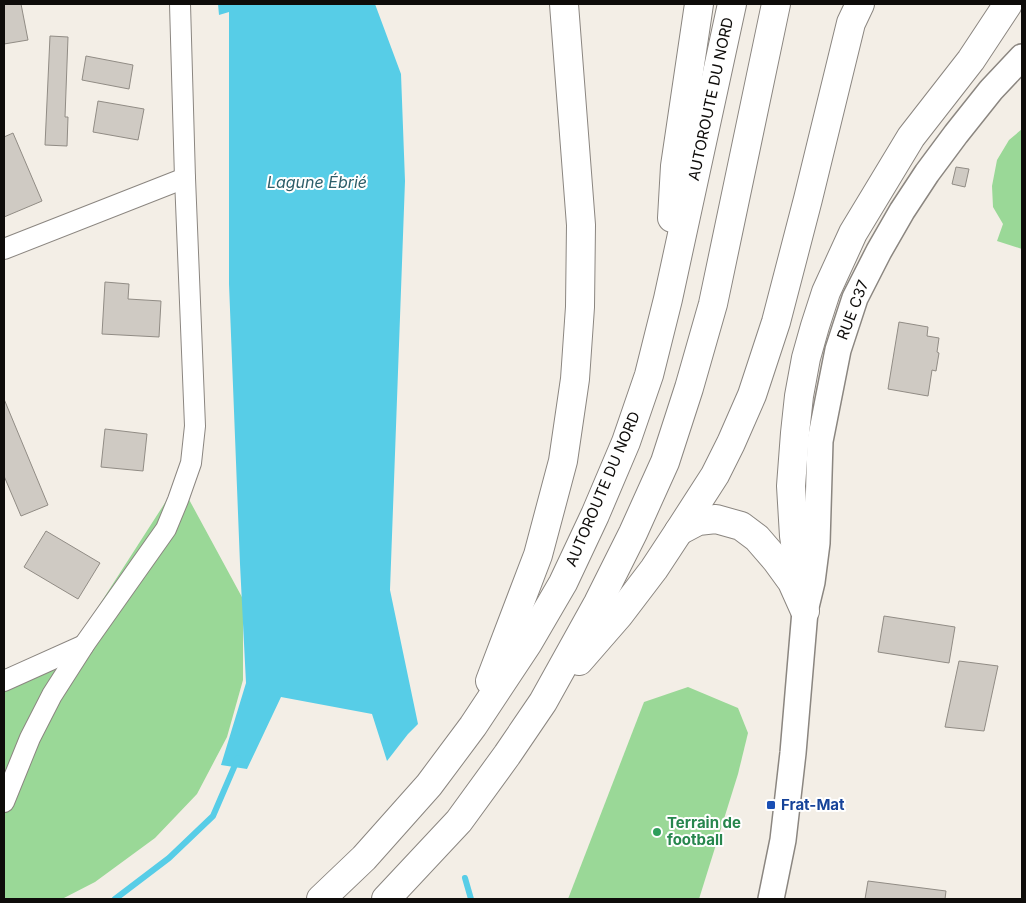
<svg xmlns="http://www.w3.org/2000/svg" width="1026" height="903" font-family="Inter,sans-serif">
<rect width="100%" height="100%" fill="#f3eee6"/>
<g fill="#9ad897">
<path d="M1022,129V249L997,241L1003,224L993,207L992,186L997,160L1009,140Z"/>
<path d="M179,481L243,599V680L227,737L197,794L155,838L95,882L62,899H4V683L71,649Z"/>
<path d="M688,687L738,708L748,733L738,774L699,899H568L644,702Z"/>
</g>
<path fill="#57cde7" d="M218,4H375L401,74L405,181L390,590L418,724L408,734L387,761L372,714L281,697L247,769L221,765L246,683L240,564L229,284V12L219,15Z"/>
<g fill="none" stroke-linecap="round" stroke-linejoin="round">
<g stroke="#57cde7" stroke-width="6">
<path d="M465,878L471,899"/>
<path d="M115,899L169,858L213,816L238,758"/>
</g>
</g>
<g fill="#cfcac3" stroke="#918c85">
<path d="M4,4H21L28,40L4,44Z"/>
<path d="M50,36L68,37L65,117H68L67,146L45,145Z"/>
<path d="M86,56L133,65L129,89L82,80Z"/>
<path d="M98,101L144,109L138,140L93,132Z"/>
<path d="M13,133L42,201L4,217V137Z"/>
<path d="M956,167L969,169L965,187L952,184Z"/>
<path d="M105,282L129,284L128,299L161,301L159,337L102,334Z"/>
<path d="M899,322L928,327L927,336L939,338L937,352L939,353L936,371L932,370L928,396L888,389Z"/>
<path d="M4,399L48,505L21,516L4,476Z"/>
<path d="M105,429L147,434L143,471L101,467Z"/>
<path d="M46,531L100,563L78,599L24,567Z"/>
<path d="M884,616L955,627L949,663L878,652Z"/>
<path d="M959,661L998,666L984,731L945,727Z"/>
<path d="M868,881L946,891L945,899H865Z"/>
</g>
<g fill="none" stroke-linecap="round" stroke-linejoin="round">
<g stroke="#8b8680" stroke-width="22">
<g id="minor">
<path d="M4,249L185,178"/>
<path d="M4,681L84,645"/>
<path d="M4,802L30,738L52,695L84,645L166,529L178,500L191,463L195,426L185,178L180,4"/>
</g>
</g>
<g stroke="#8b8680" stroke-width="28">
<path id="tertiary" d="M771,899L783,840L793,753L805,611L812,582L817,543L820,441L838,350L855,298L879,251L902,211L927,173L956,134L991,90L1022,57"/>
</g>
<g stroke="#8b8680" stroke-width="30">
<path id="trunk" d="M804,603L794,536L791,486L795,433L799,396L806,358L815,326L826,292L853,233L911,137L971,60L1008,4"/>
</g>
<g stroke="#8b8680" stroke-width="30">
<g id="motorway">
<path d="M672,218L675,166L699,4"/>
<path d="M679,531L698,521L716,519L741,526L757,538L776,560L792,582L805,611"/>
<path d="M579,661L619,615L654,569L679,531L715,475L731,443L752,395L776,322L808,199L851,23L860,4"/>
<path d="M490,681L538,555L563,461L575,379L580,307L581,225L564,4"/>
<path d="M321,899L364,858L429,785L473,726L528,643L563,583L595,515L626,442L649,375L668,299L732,4"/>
<path d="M386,899L459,821L507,755L543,702L598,603L633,533L665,462L689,388L713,304L776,4"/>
</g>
</g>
<use href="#minor" stroke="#fff" stroke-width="20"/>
<use href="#tertiary" stroke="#fff" stroke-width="25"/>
<use href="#trunk" stroke="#fff" stroke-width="28"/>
<use href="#motorway" stroke="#fff" stroke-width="28"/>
</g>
<rect fill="#1a4fb4" stroke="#fff" stroke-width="2" x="766" y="800" width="10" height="10" rx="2.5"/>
<circle fill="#2e9e5b" stroke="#fff" stroke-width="2" cx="657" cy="832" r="5"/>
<g text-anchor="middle" stroke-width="4" stroke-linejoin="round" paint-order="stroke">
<g font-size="15" fill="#0e0c0a" stroke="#fff">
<text transform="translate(711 99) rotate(-78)" y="5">AUTOROUTE DU NORD</text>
<text transform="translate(853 310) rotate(-69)" y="5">RUE C37</text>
<text transform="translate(603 489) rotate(-67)" y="5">AUTOROUTE DU NORD</text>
</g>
<g font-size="15" font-weight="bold" fill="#164399" stroke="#fff" text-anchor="start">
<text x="781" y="810">Frat-Mat</text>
</g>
<g font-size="15" font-weight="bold" fill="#27864d" stroke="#fff" text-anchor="start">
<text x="667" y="828">Terrain de<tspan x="667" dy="17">football</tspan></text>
</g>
<g font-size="16" font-style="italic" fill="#2d5e69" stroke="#fff">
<text x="317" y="188">Lagune Ébrié</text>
</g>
</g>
<rect width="1026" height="903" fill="none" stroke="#0e0c0a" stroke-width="10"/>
</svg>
